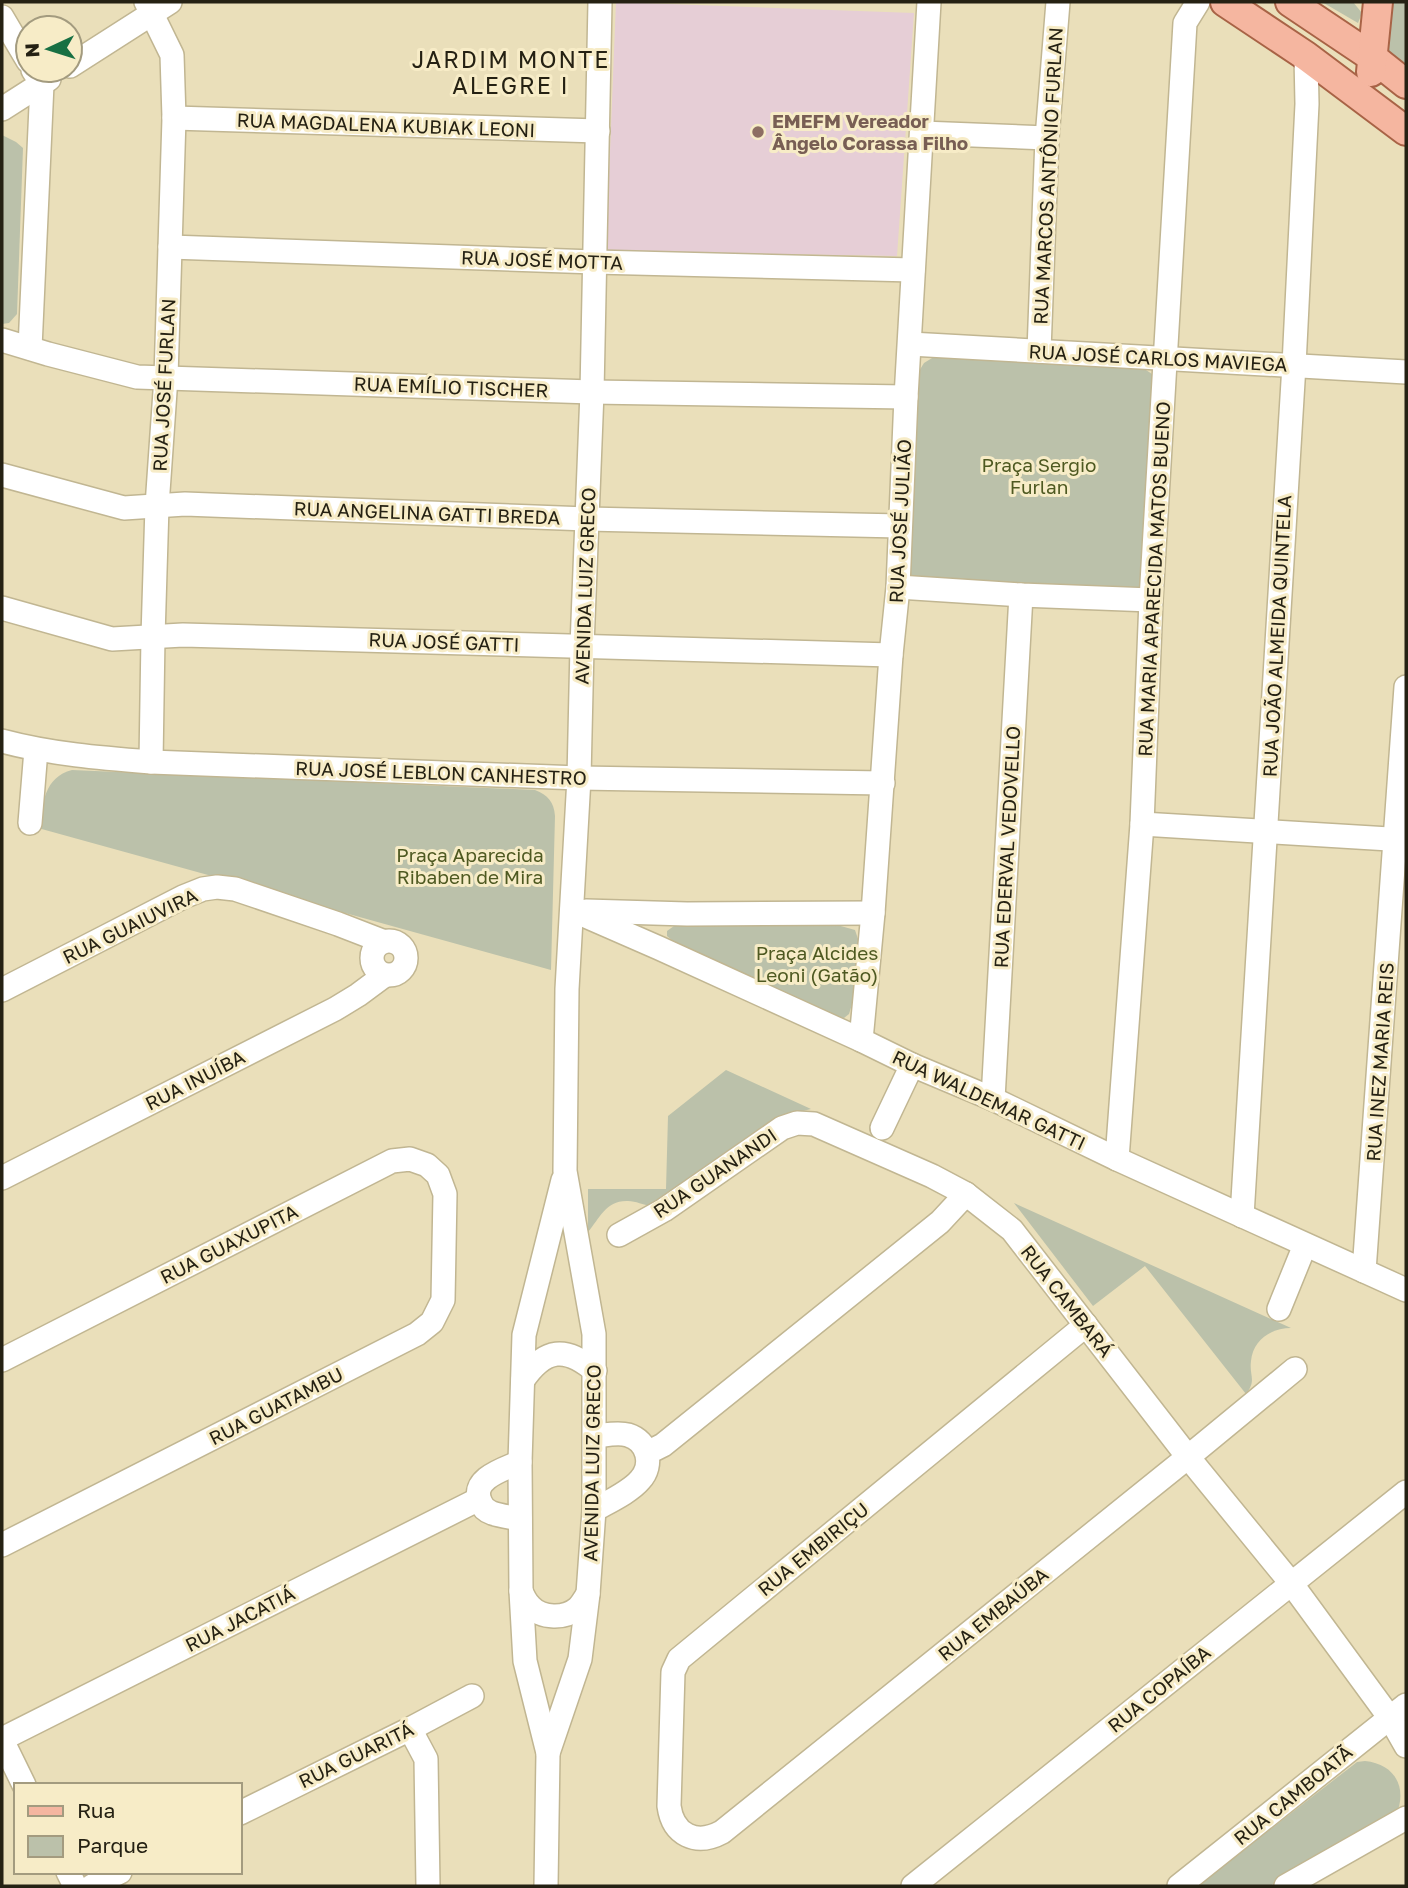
<svg xmlns="http://www.w3.org/2000/svg" width="1408" height="1888" font-family="'Golos Text',sans-serif">
<rect width="100%" height="100%" fill="#eadfba"/>
<path fill="#e6ced6" d="M616,2L914,13L897,256L606,251Z"/>
<g fill="#bbc1aa">
<path d="M1322,2H1353L1362,13L1358,23Z"/>
<path d="M1391,2H1406V77L1386,50Z"/>
<path d="M2,135L16,142L23,148L17,314L9,323L2,324Z"/>
<path d="M937,355L1143,368L1152,374L1155,382L1144,582L1139,589L1130,594L909,577L916,376L924,363Z"/>
<path d="M72,770L535,790C548,795 554,802 555,816L551,970L38,828C43,804 44,777 72,770Z"/>
<path d="M830,923L855,930L859,942L854,998L849,1014L844,1018L837,1017L674,942L667,936V931L674,926Z"/>
<path d="M726,1070L811,1109L799,1112L651,1206C643,1205 636,1201 628,1201C606,1200 600,1218 588,1232V1189H666L668,1116Z"/>
<path d="M1014,1203L1291,1328C1271,1328 1253,1340 1251,1361C1249,1376 1257,1380 1246,1394L1145,1266L1093,1306Z"/>
<path d="M1365,1761C1395,1764 1408,1788 1396,1815L1270,1886H1197L1357,1762Z"/>
</g>
<g fill="none" stroke-linecap="round" stroke-linejoin="round">
<g stroke="#c1b692" stroke-width="26">
<g id="minor">
<path d="M146,2L172,55L174,118L166,377L157,506L153,637L151,762"/>
<path d="M2,17L28,61"/>
<path d="M70,66L170,2"/>
<path d="M2,109L49,79"/>
<path d="M174,118L598,131"/>
<path d="M922,133L1047,138"/>
<path d="M170,247L595,262L913,270"/>
<path d="M2,340L48,354L137,377L592,392L906,397"/>
<path d="M910,344L1406,372"/>
<path d="M30,348L42,84L33,70"/>
<path d="M1039,351L1047,138L1058,2"/>
<path d="M2,475L124,508L185,504L587,519L900,526"/>
<path d="M898,587L1021,595L1151,600"/>
<path d="M2,608L112,639L183,635L891,655"/>
<path d="M2,741C51,754 100,758 151,762L579,778L883,783"/>
<path d="M30,823L36,750"/>
<path d="M1142,824L1406,840"/>
<path d="M572,910L659,948L861,1040L912,1065L993,1099L1117,1159L1406,1290"/>
<path d="M586,911L687,914L873,913"/>
<circle cx="389" cy="958" r="17"/>
<path d="M2,990L183,897L203,889L217,887L235,889L338,924L382,941"/>
<path d="M861,1040L873,913L891,655L898,587L906,397L929,2"/>
<path d="M993,1099L1021,595"/>
<path d="M882,1128L912,1065"/>
<path d="M1117,1159L1142,824L1151,600L1185,23L1198,2"/>
<path d="M2,1178L335,1009L358,995L385,975"/>
<path d="M1242,1216L1294,365L1307,104L1306,56"/>
<path d="M619,1235L664,1210L782,1128L797,1123L814,1124L932,1176L966,1194L1012,1230L1188,1457L1291,1583L1390,1718L1406,1746"/>
<path d="M1364,1271L1406,687"/>
<path d="M1279,1309L1305,1245"/>
<path d="M1086,1325L679,1659L673,1672L669,1806C673,1835 696,1846 722,1832L1188,1457L1295,1369"/>
<path d="M2,1360L392,1161L410,1159L427,1165L438,1175L445,1194L443,1300L432,1322L417,1334L2,1545"/>
<path d="M523,1380C545,1348 566,1346 595,1371"/>
<path d="M647,1453L663,1445L940,1222L966,1194"/>
<path d="M594,1510C608,1502 630,1492 640,1480C654,1465 648,1441 628,1435C618,1432 606,1435 595,1436"/>
<path d="M520,1519C510,1517 500,1516 492,1513C486,1511 482,1507 480,1501C471,1478 505,1469 520,1462"/>
<path d="M521,1591C523,1596 526,1602 530,1606C542,1619 565,1619 578,1608C582,1604 585,1598 588,1594"/>
<path d="M410,1729L426,1759L428,1886"/>
<path d="M2,1739L479,1499"/>
<path d="M2,1740L24,1785"/>
<path d="M548,1753L580,1659L588,1594L594,1510V1334L565,1171L567,989L579,778L582,646L592,392L600,2"/>
<path d="M240,1813L410,1729L472,1696"/>
<path d="M68,1872L75,1886"/>
<path d="M92,1886L120,1872"/>
<path d="M546,1886L548,1753L525,1661L521,1591L520,1462L524,1335L563,1180"/>
<path d="M913,1886L1406,1492"/>
<path d="M1179,1886L1406,1705"/>
<path d="M1286,1886L1406,1818"/>
</g>
</g>
<g stroke="#a86346" stroke-width="32">
<g id="major">
<path d="M1225,2L1306,56L1406,131"/>
<path d="M1290,2L1372,57L1406,84"/>
<path d="M1371,72L1378,2"/>
</g>
</g>
<use href="#minor" stroke="#fff" stroke-width="23"/>
<use href="#major" stroke="#f5b6a0" stroke-width="28"/>
</g>
<circle fill="#8d6e63" stroke="#f7ecc7" stroke-width="2.5" cx="758" cy="132" r="7"/>
<g text-anchor="middle" stroke-width="6" stroke-linejoin="round" paint-order="stroke">
<g font-size="19" font-weight="bold" fill="#785e54" stroke="#f7ecc7" text-anchor="start">
<text x="772" y="128">EMEFM Vereador<tspan x="772" dy="22">Ângelo Corassa Filho</tspan></text>
</g>
<g font-size="19" fill="#252113" stroke="#f7ecc7">
<text transform="translate(386 125) rotate(2)" y="7">RUA MAGDALENA KUBIAK LEONI</text>
<text transform="translate(1048 176) rotate(-87)" y="7">RUA MARCOS ANTÔNIO FURLAN</text>
<text transform="translate(542 260) rotate(2)" y="7">RUA JOSÉ MOTTA</text>
<text transform="translate(1158 358) rotate(3)" y="7">RUA JOSÉ CARLOS MAVIEGA</text>
<text transform="translate(164 385) rotate(-87)" y="7">RUA JOSÉ FURLAN</text>
<text transform="translate(451 387) rotate(2)" y="7">RUA EMÍLIO TISCHER</text>
<text transform="translate(427 513) rotate(2)" y="7">RUA ANGELINA GATTI BREDA</text>
<text transform="translate(900 521) rotate(-87)" y="7">RUA JOSÉ JULIÃO</text>
<text transform="translate(1154 579) rotate(-87)" y="7">RUA MARIA APARECIDA MATOS BUENO</text>
<text transform="translate(585 586) rotate(-88)" y="7">AVENIDA LUIZ GRECO</text>
<text transform="translate(1277 636) rotate(-87)" y="7">RUA JOÃO ALMEIDA QUINTELA</text>
<text transform="translate(444 642) rotate(2)" y="7">RUA JOSÉ GATTI</text>
<text transform="translate(441 773) rotate(2)" y="7">RUA JOSÉ LEBLON CANHESTRO</text>
<text transform="translate(1007 847) rotate(-87)" y="7">RUA EDERVAL VEDOVELLO</text>
<text transform="translate(130 926) rotate(-26)" y="7">RUA GUAIUVIRA</text>
<text transform="translate(1380 1062) rotate(-86)" y="7">RUA INEZ MARIA REIS</text>
<text transform="translate(195 1080) rotate(-27)" y="7">RUA INUÍBA</text>
<text transform="translate(989 1100) rotate(25)" y="7">RUA WALDEMAR GATTI</text>
<text transform="translate(715 1173) rotate(-34)" y="7">RUA GUANANDI</text>
<text transform="translate(229 1244) rotate(-27)" y="7">RUA GUAXUPITA</text>
<text transform="translate(1067 1301) rotate(52)" y="7">RUA CAMBARÁ</text>
<text transform="translate(276 1406) rotate(-27)" y="7">RUA GUATAMBU</text>
<text transform="translate(592 1463) rotate(-89)" y="7">AVENIDA LUIZ GRECO</text>
<text transform="translate(813 1549) rotate(-39)" y="7">RUA EMBIRIÇU</text>
<text transform="translate(993 1614) rotate(-39)" y="7">RUA EMBAÚBA</text>
<text transform="translate(240 1619) rotate(-27)" y="7">RUA JACATIÁ</text>
<text transform="translate(1159 1689) rotate(-39)" y="7">RUA COPAÍBA</text>
<text transform="translate(356 1755) rotate(-26)" y="7">RUA GUARITÁ</text>
<text transform="translate(1293 1795) rotate(-39)" y="7">RUA CAMBOATÃ</text>
</g>
<g font-size="19" fill="#4e5921" stroke="#f7ecc7">
<text x="1039" y="472">Praça Sergio<tspan x="1039" dy="22">Furlan</tspan></text>
<text x="470" y="862">Praça Aparecida<tspan x="470" dy="22">Ribaben de Mira</tspan></text>
<text x="817" y="960">Praça Alcides<tspan x="817" dy="22">Leoni (Gatão)</tspan></text>
</g>
<g font-size="23" letter-spacing="2" fill="#252113" stroke="#f7ecc7">
<text x="511" y="68">JARDIM MONTE<tspan x="511" dy="26">ALEGRE I</tspan></text>
</g>
</g>
<rect width="1408" height="1888" fill="none" stroke="#252113" stroke-width="7"/>
<rect x="14" y="1783" width="228" height="91" fill="#f7ecc7" stroke="#a39b7f" stroke-width="2"/>
<rect x="28" y="1806" width="35" height="10" fill="#f5b6a0" stroke="#a39b7f" stroke-width="2"/>
<text x="77" y="1818" font-size="21" fill="#252113">Rua</text>
<rect x="28" y="1836" width="35" height="21" fill="#bbc1aa" stroke="#a39b7f" stroke-width="2"/>
<text x="77" y="1853" font-size="21" fill="#252113">Parque</text>
<g transform="translate(49 49) rotate(266)"><circle r="33" fill="#f7ecc7" stroke="#a39b7f" stroke-width="2"/>
<path d="M0-5L12 26L0 18L-12 26Z" fill="#187043"/>
<text y="-10" font-size="19" font-weight="bold" text-anchor="middle" fill="#252113">N</text>
</g>
</svg>
